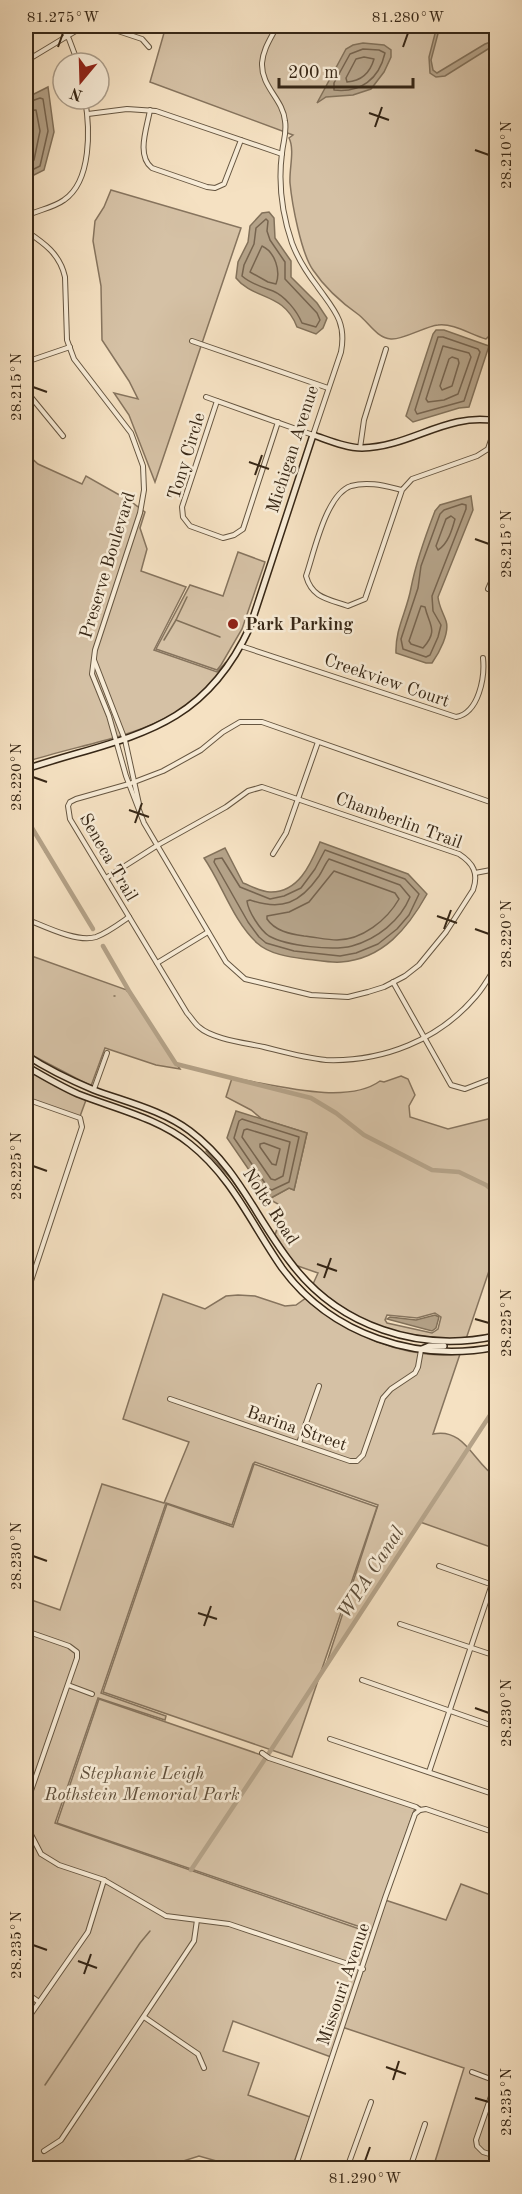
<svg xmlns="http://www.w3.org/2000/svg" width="522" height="2194" font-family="'Old Standard TT',serif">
<rect width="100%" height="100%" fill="#f5e1c2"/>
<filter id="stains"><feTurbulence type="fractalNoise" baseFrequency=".00333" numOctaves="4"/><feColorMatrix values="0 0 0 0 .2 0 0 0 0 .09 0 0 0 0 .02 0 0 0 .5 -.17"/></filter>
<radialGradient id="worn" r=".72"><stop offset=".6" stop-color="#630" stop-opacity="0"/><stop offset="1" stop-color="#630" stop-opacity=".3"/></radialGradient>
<g fill="#d5c1a5" stroke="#86745e" stroke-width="1.5" fill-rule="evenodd">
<path d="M166,26H496V313L490,335L486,339C471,335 454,323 438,325C426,326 403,340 391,339C377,338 369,323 359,315C342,303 325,288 313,270C301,253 292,204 290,183C289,169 295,150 289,138L293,135L150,82Z"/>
<path d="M111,190L241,228L155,482L129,415L114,393L138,399L129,381L102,340L101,286L93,241L95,221L104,207Z"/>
<path d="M26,453L38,464L82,484L86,476L130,501L145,512L140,528L147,549L141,571L186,587L154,650L217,672L226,662C184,735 97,738 26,762Z"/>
<path d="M238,552L265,562L242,629L221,665L217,670L156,649L190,585L223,596Z"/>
<path d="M26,954L127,990L180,1069L156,1065L105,1048L91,1086L26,1052Z"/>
<path d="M26,1069L71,1094L86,1100L79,1119L26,1099Z"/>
<path d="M401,1076L408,1079L415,1095L409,1106L410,1117L448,1129L496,1117V1263L492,1262L466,1339C402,1338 364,1329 316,1287L313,1284L318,1273L295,1265L275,1235L283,1211L278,1204L269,1199L289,1188L294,1190L307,1133L262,1119L251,1110L226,1097L232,1078C272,1084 346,1106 380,1081L384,1082ZM435,1313L441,1317L438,1329L432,1333L387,1323L385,1320L387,1315L417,1318Z"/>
<path d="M163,1294L205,1309L226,1296L238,1295L255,1296L285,1306L296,1305L306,1298C348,1334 403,1360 460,1354L433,1434C465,1427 474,1464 496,1477V1549L420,1522L326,1665L378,1505L255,1462L253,1464L232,1525L166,1503L101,1693L166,1716L165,1720L98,1698L55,1823L371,1933L385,1900L446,1920L461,1884L496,1897V2168H433L464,2068L342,2027L331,2057L233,2021L223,2051L259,2063L248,2095L310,2117L292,2168H241L199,2156L161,2168H26V1598L60,1610L102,1484L164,1503L189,1442L123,1419Z"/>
<path d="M254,1464L377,1507L292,1757L103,1692L167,1504L233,1527Z"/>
<path d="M99,1699L415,1808L372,1931L57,1823Z"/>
</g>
<g fill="#b4a288" stroke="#82715a" stroke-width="1.5">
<path d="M437,26H440L431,60L433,70L437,73L485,44L496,40V44L445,76L436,77L430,73L429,57Z"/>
<path d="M363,43L384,45L391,50V57L384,72L371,89L353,95L326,97L317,103L346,49L353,45Z"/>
<path d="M48,87L54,132L44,170L26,179V98Z"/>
<path d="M269,212L274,218L275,238L291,261V277L317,303L327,318L323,328L316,334L297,327C284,292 253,300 236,278L238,262L248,242L250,226L262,213Z"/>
<path d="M436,330H444L489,346L469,407L459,408L413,422L406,416L433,334Z"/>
<path d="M471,496L473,510L438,597C439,607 443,612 446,621C450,633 439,653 432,663H426L396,653C395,629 407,611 411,588C416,562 425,537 435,511L440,505Z"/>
<path d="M320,842L408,874L427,894C408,928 383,959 341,962C330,963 316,960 305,959C289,957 269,954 257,943C233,921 222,884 204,858L225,848L243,883C251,886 262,892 270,892C299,893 311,863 320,842Z"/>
<path d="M236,1111L307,1133L294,1190L289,1188L269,1199L227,1138Z"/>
<path d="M435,1315L439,1317L436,1328L432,1331L387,1319L390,1317L416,1320Z"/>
</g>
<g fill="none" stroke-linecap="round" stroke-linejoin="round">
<g stroke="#76644f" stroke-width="1.5">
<path d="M363,49L379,50L385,53C379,79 361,93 334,90V83L350,54Z"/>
<path d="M364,57L374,59C370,73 362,81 347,82L346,78L356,59Z"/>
<path d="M26,103L40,98L43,99L48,131L40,166L26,173"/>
<path d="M26,111L36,110L40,131L34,160L26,165"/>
<path d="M266,219L268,221L267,231L270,240L285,262V279L317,313L320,320L316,327L302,323C297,311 285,296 273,291C262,287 251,284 242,276L244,265L254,244L256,228Z"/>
<path d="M262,246C275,252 281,271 276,284L268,282L250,272Z"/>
<path d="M438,337H443L478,349L480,352L464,401L417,414L415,410Z"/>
<path d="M443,346L469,353L471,357L458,394L444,400L428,402L426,399Z"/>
<path d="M452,357L458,359L459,363L452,386L442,390L440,386L449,359Z"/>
<path d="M462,504L466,505V509L432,596L433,611L441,625L438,637L430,655L426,657L403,649L401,639L418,588L421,566L440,514L444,510Z"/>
<path d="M451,516L455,519C452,530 448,544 438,550L436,546L446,519Z"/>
<path d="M421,606L425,607C429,625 439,630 423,648L411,644L409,641Z"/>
<path d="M325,850L405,879L419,894L409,915L397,929L378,944L356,953L340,956L294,951L266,943L259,937L248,922L214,862L215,859L222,858L240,887L270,899L284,896L301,888L315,869Z"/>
<path d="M329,859L400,885L410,897C400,921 377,939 352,946C333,951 287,946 269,936C260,930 248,911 247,901L250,900C282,911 300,903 319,876C323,870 325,864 329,859Z"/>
<path d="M334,871L395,893L399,899C387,920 362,940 337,940C327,940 315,937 304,936C290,934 275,931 267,919V916L289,912L309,902Z"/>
<path d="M242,1119L299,1137L289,1182L272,1190L269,1189L234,1138L239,1121Z"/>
<path d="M247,1129L290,1142L283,1176L275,1180L271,1179L242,1137L244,1130Z"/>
<path d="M264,1143L280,1149L276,1165L272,1164L260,1147V1144Z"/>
</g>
<g stroke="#82715a" stroke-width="1.5">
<path d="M176,620L187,597"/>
<path d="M164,640L176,620L220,637"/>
<path d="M45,852L46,851"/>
<path d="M127,991H129"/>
<path d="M114,996H115"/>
<path d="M206,1151L232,1180L246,1200"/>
<path d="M45,2085L140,1943L150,1931"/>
</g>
<g stroke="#b4a288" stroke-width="4.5">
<path d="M26,818L93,929"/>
<path d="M103,946L129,991L176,1064L311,1098L336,1113L364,1135L432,1170L459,1172L486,1185L496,1193"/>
<path d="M269,1753L496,1406"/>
<path d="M191,1870L265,1759"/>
</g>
<g stroke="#665641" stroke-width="6">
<g id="street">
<path d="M59,26L69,39L78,63"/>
<path d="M103,26L142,39L149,47"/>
<path d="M26,61L84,26"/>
<path d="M150,110C147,128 136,155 152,168L207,187L215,188L224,184L241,140"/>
<path d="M88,114L127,109L156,111L282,154"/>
<path d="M26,216C38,210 53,208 64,200C92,181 90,128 85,99"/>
<path d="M26,231C44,243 60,254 65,277L67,340L74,359L131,433L143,466L144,490L140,513L95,650L92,674L109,716L126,776L144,823L226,962L245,979L311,995L348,997L368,992L384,987L405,976L419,965L446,932L473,890C479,873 473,863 459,854L262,787L248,791L226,807L158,845L106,878"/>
<path d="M192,341L328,388"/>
<path d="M26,362L70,347"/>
<path d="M26,391L63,436"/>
<path d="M206,397L313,435L341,352C347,321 333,309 317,286C307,273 298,259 292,243C282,214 278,184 282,153C283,142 287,133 285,121C283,99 261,87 262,63C263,49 271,38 277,26"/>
<path d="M217,401L182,507L183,517L190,526L223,538L234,535L243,529L278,422"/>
<path d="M360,448L364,420L386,349"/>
<path d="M402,490C385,486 368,481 351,486C326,494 314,553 306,576C312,598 328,599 348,606L365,599L402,490L412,479L477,456L488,449L496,425"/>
<path d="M488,589L496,571"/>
<path d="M241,646L456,717C479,713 485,677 483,658"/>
<path d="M94,660L125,740L139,804"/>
<path d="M496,804L262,722H240L223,732L201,750L163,771L129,784L76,799L70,802L68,806L70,819L187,1013C191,1017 194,1023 199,1027C212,1039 246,1043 264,1047C284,1052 305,1058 326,1060C383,1062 439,1040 476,996C484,987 490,976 496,966"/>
<path d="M273,854L286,833L318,742"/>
<path d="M475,873L496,869"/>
<path d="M26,919C44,926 77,943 96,937C107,933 119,924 129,917"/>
<path d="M157,963L208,932"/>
<path d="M393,982L451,1085L465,1089L496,1077"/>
<path d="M94,1089L107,1053"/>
<path d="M26,1099L80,1118L82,1127L26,1296"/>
<path d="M170,1399L350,1461H357L363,1455L383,1398L391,1389L415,1373L418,1367L421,1350"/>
<path d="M299,1443L319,1386"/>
<path d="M439,1566L496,1586"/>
<path d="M400,1624L496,1656"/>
<path d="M26,1631L69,1646L77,1652V1658L26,1805"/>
<path d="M362,1680L496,1727"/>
<path d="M68,1685L92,1694"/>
<path d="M330,1739L496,1795"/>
<path d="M262,1753L269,1758L416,1807L420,1810L426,1809L496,1833"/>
<path d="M429,1772L492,1584"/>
<path d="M26,1825L41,1854L59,1865L104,1880L166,1916L229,1924L363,1969"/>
<path d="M26,1993L39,2002"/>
<path d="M144,2017L198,2054L204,2068"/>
<path d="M26,2021L88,1932L104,1880"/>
<path d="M472,2072L496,2081"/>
<path d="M496,2082L476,2140L477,2146L483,2152L496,2156"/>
<path d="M44,2151L61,2140L182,1959L194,1941L197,1920"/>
<path d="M297,2164L311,2168"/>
<path d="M295,2168L385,1898L415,1814L420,1810"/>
<path d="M347,2168L371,2102"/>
<path d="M410,2168L425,2124"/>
</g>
</g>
<g stroke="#372716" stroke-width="8">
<g id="secondary">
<path d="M26,769C125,736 200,735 250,627L313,435C328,440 346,448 362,448C411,447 447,412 496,421"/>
<path d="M26,1055C47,1069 70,1080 94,1090C126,1102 162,1110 190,1131C238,1167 255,1217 291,1263C339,1327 420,1353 496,1336"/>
<path d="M26,1066C43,1076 60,1086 78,1094C116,1109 158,1118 190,1144C232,1177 252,1225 282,1268C331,1335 417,1363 496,1347"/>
<path d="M422,1349L429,1346H444"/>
</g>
</g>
<use href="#street" stroke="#f8ecd7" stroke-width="4"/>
<use href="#secondary" stroke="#f8ecd7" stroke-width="5"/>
</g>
<path fill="none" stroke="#372716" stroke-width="2" d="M58,47L63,33M403,47L408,33M369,113L389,120M375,127L382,107M475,150L489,155M33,387L47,392M249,462L269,469M255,475L262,455M475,539L489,544M33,777L47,782M129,810L149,817M135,823L142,803M437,916L457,923M444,929L451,910M475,929L489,934M33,1166L47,1171M317,1264L337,1271M324,1278L331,1258M475,1319L489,1323M33,1556L47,1561M198,1613L217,1619M204,1626L211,1606M475,1708L489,1713M33,1945L47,1950M78,1961L97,1968M84,1974L91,1954M386,2067L406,2074M393,2080L399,2061M475,2098L489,2102M365,2161L370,2147"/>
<circle fill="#8f2418" stroke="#f8ecd7" stroke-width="2" cx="233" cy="624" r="6"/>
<g text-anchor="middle" stroke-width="5" stroke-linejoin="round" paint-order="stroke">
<g font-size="18" fill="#372716" stroke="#f8ecd7">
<text transform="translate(292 449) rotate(-72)" y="6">Michigan Avenue</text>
<text transform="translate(186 456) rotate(-73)" y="6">Tony Circle</text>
<text transform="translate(107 565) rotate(-73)" y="6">Preserve Boulevard</text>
<text transform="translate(387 680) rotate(19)" y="6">Creekview Court</text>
<text transform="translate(399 820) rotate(20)" y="6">Chamberlin Trail</text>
<text transform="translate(109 857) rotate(60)" y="6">Seneca Trail</text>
<text transform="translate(271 1206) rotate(57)" y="6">Nolte Road</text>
<text transform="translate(297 1428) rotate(19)" y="6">Barina Street</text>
<text transform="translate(343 1984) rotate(-71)" y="6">Missouri Avenue</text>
</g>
<g font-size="18" font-weight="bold" fill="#372716" stroke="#f8ecd7" text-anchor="start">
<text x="245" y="630">Park Parking</text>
</g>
<g font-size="18" font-style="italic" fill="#5e4e3a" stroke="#f8ecd7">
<text x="142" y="1779">Stephanie Leigh<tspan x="142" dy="21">Rothstein Memorial Park</tspan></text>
</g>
<g font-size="20" font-style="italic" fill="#5c4c38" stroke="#f8ecd7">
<text transform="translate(370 1572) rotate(-57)" y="7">WPA Canal</text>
</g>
</g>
<rect width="522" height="2194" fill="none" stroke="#f5e1c2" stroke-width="66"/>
<g transform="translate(81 81) rotate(199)"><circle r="28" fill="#f8ecd7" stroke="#ab9d8a" stroke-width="1.5"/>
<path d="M0-4.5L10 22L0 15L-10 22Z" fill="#8f2418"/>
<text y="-9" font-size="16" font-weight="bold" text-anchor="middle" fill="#372716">N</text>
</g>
<path d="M279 78v9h134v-9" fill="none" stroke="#372716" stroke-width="3"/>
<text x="288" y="78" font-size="18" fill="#372716" stroke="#f8ecd7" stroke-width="4.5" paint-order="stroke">200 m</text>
<rect x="33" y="33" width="456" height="2128" fill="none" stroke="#372716" stroke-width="2"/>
<g font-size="15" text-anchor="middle" fill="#372716">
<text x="63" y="22">81.275°W</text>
<text x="408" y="22">81.280°W</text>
<text transform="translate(506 155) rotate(-90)" y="5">28.210°N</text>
<text transform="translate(16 387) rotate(-90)" y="5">28.215°N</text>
<text transform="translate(506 544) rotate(-90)" y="5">28.215°N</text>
<text transform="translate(16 777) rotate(-90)" y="5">28.220°N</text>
<text transform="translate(506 934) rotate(-90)" y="5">28.220°N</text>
<text transform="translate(16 1166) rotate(-90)" y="5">28.225°N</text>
<text transform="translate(506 1323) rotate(-90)" y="5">28.225°N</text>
<text transform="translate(16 1556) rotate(-90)" y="5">28.230°N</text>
<text transform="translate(506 1713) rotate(-90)" y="5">28.230°N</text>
<text transform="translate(16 1945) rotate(-90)" y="5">28.235°N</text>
<text transform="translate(506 2102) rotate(-90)" y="5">28.235°N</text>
<text x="365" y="2183">81.290°W</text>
</g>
<rect width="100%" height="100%" filter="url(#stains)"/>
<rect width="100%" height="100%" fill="url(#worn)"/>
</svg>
